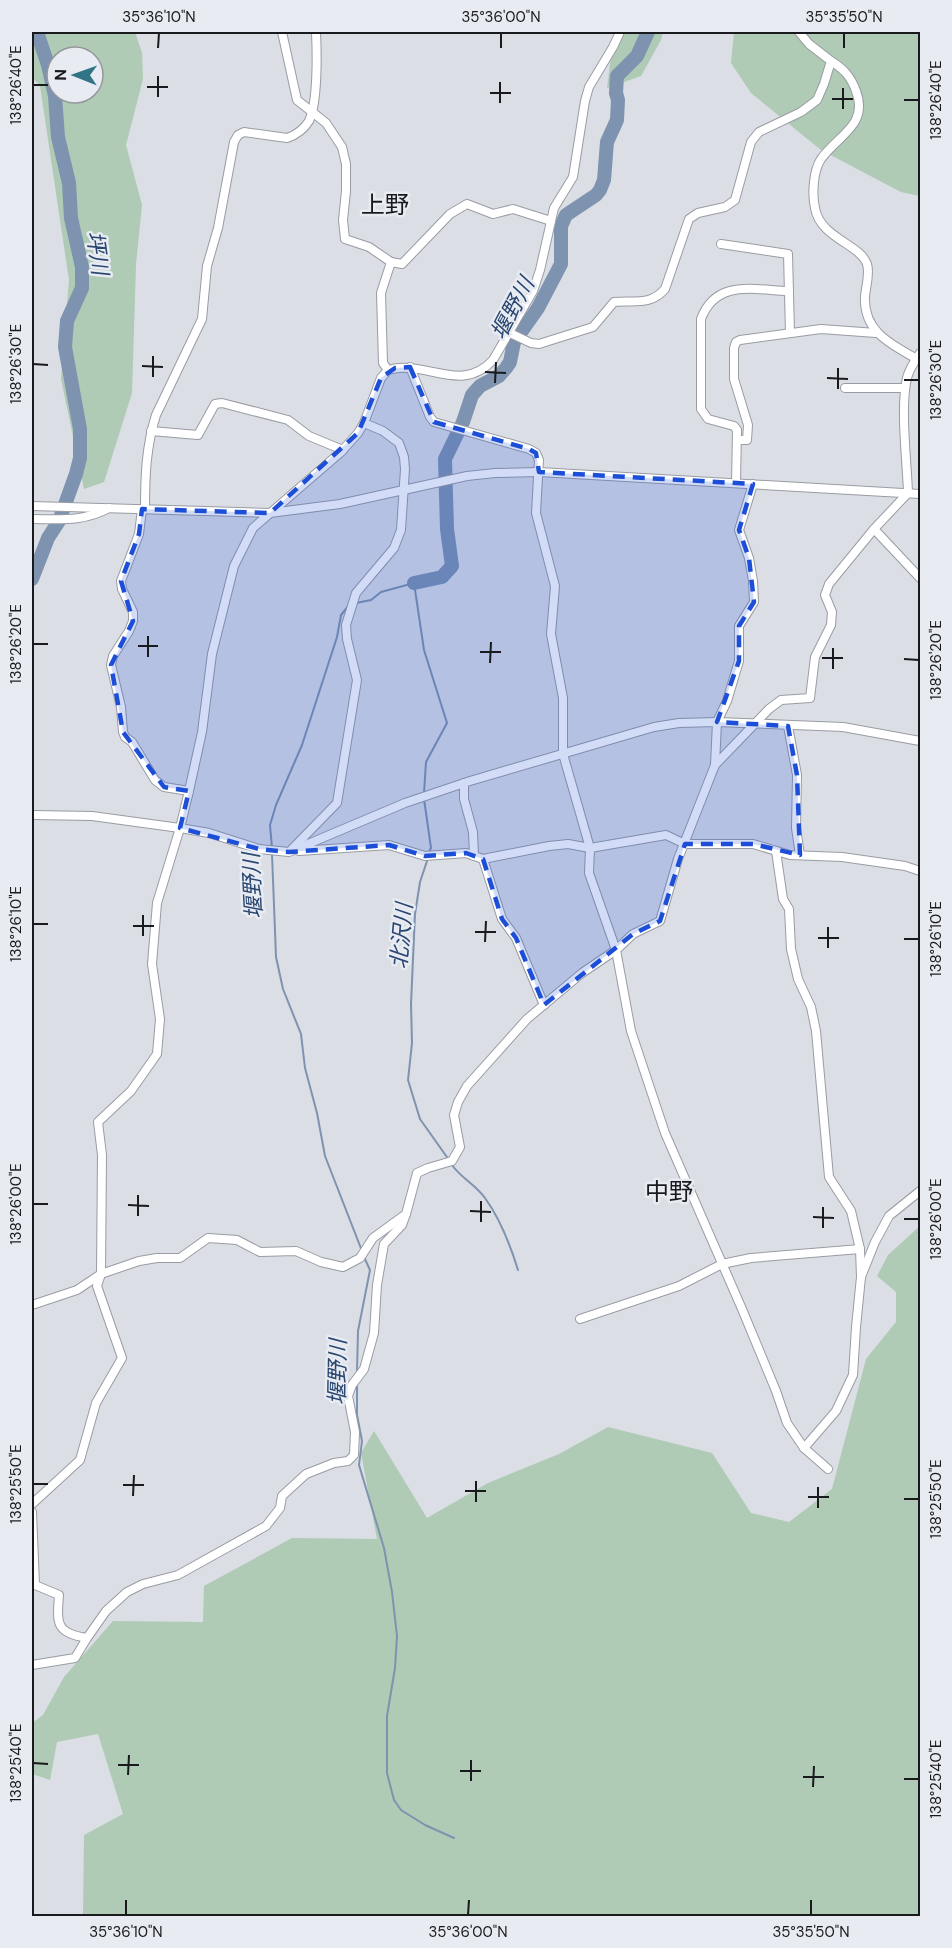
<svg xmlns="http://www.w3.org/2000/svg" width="952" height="1948" font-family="'DM Sans','Noto Sans JP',sans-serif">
<rect width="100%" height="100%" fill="#dbdee5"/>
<g fill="#afcab5" fill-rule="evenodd">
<path d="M32,32H135L142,53L143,79L126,145L142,205L136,264L132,393L104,482L84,489L61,379L69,280L40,86L32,77ZM57,57H93V93H57Z"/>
<path d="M614,32H663L661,40L641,76L607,88Z"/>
<path d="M734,32H920V196L901,192L821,150L751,93L731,63Z"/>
<path d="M920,1226V1916H83L84,1835L123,1814L98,1734L57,1742L50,1780L32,1774V1723L43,1715L64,1677L113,1621L203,1622L204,1586L292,1538L377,1539L361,1453L374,1431L427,1518L488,1483L559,1454L608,1427L712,1453L751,1513L789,1522L832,1489L866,1359L896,1322V1292L877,1276L888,1255Z"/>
</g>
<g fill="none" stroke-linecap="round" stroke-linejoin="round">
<g stroke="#7e93af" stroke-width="2">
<path d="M356,603L371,600L381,592L414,583L424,650L447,723L426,762L424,793"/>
<path d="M424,799L431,848L429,852"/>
<path d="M272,848L270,825L276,805L302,745L337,637L341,615L350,604"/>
<path d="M272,854L276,957L283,989L301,1034L305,1068L317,1113L325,1156L362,1251"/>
<path d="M428,858L420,882L415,914L411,1004L412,1043L408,1080L420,1119L449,1160"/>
<path d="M452,1165C461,1178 476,1185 485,1198C501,1220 510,1244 518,1270"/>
<path d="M357,1372L358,1331L370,1270L364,1257"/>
<path d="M357,1384V1415L362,1441L359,1465L384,1548L392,1592L397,1636L395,1668L387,1716V1773L394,1800L401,1810L425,1825L454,1838"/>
</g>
<g stroke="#7e93af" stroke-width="14">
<path d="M32,579L48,538L59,521L76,474L80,458V429L65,347L67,321L82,288V267L71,218L69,183L58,137L55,96L48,65L37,32"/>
<path d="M414,583L442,577L452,566L447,529L445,459L463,422L472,395L480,386L499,376L506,368L510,362L514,342L538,308L561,264V226L566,215L596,195L600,190L604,180L607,142L617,120L618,100L616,93L617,76L637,56L648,32"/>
</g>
<g stroke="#999ca3" stroke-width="10">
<g id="minor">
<path d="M282,32L297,100L326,123L342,147L346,164V191L343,220L345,239L369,247L391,262"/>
<path d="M831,61C844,69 851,77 856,91C869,125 838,135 821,159C813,171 812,195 815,208C820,238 860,244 867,264C870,274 866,286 865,296C863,331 890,344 917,359"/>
<path d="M721,244L788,254L790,333"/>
<path d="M508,332L531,343L539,344L593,327L614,302C635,300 650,306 665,289L689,219L698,213L725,207L735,200L751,142L759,132L801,112L817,100L824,84L831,61L809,44L799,32"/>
<path d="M410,367L430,417L434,422L529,449L536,453L539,460L536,513L555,586L551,634L563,698V754L590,848L589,873L616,950L631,1031L665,1133L742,1309L776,1391L787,1423L804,1448L828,1469"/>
<path d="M388,370L383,363L381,293L391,262L402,264L450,214L467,204L493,214L513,209L551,221"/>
<path d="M845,388H905"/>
<path d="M151,431L198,435L215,404L222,403L288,420L309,436L343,450"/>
<path d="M737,440H747L748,425L734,379V348L736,342L740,340L821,329L876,333"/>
<path d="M736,483L737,430L734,426L708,419L701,409V319C716,279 753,290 789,291"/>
<path d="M32,506L270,513L340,504L467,476L495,473L539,472L920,494"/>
<path d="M142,509L139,534L121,581L122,589L133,612V621L129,631L113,656L111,665L121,707L123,732L125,737L132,742L155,780L164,787L189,791"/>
<path d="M145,509C145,476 146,447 156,415L202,319L207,266L218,228L234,142L238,135L244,132L287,138C296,135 304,129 309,121C318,102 317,53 316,32"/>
<path d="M32,519C59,519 84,522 109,508"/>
<path d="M874,529L920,578"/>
<path d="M788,726L797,775L796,828L800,855"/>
<path d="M715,765L717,722L727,701L739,661V626L754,602L753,581L749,558L739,530L753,484"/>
<path d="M464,783V799L473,832L474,856"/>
<path d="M32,815L92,816L180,828L209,833L259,849L289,852L405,803L470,781L654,727L679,723L717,722L843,727L920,741"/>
<path d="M292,849L337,803L357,680L347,639L346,625L356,593L394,548L401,530L405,469L404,457L399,443L383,431L364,423"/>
<path d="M299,851L389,845L425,856L466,853L483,859L549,846L568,844L590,848L666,835L685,844H753L790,855L842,857L905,866L920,871"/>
<path d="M776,851L783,899L789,909L791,949L798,979L811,1007L816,1031L829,1177L851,1211L860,1249"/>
<path d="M483,859L502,919L516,938L544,1005"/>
<path d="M32,1305L77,1290L101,1274L139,1261L157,1258H180L208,1238L237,1240L260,1252L296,1251L321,1262L343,1267L360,1258L373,1238L406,1214L417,1173L428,1168L452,1161L460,1147L454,1115L458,1102L467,1086L527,1019L582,973L616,950L633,934L660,921L678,859L715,765L769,709L781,700L810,698L815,657L831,625L832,612L825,595L829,584L874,529L908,493C907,461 900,408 907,378C909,369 915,361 920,353"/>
<path d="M580,1319L679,1286L722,1264L751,1258L860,1249L861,1277"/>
<path d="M804,1448L836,1411L853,1375L856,1327L861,1277L875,1242L889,1216L920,1191"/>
<path d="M32,1504L80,1460L96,1403L122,1358L97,1286L101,1274L102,1155L98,1122L131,1091L157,1054L160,1019L152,964L157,903L180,828L189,791L202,732L212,654L234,566L253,528L341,452L358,433L364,423L381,378L388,370C426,359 461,395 493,360L533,291L540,270L554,208L573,177L585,101L589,87L613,47L620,32"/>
<path d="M32,1512L35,1585L59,1595C57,1623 55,1633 87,1638L75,1658L32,1665"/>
<path d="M87,1638L106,1611L127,1592L143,1584L178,1575L266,1526L280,1508L282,1496L306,1474L334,1463L348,1461L354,1455L355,1432L348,1396L352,1385L364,1369L374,1333L377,1285L384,1244L402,1225L406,1214"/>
</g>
</g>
<use href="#minor" stroke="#fff" stroke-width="8"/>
</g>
<path fill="#1d4ed8" fill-opacity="0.2" stroke="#1d4ed8" stroke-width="4.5" stroke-dasharray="12 8" stroke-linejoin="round" d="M410,367L434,422L529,449L536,453L539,472L753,484L739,530L749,558L754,602L739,626V661L717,722L788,726L797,775L800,855L753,844H685L660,921L633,934L544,1005L516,938L502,919L483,859L466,853L425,856L389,845L289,852L259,849L180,828L189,791L164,787L123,732L111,665L133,621L121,581L139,534L142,509L270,513L358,433L381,378L395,368Z"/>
<path fill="none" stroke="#191a1d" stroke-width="2" d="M158,48L159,33M501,48V33M844,48V33M33,85H48M147,87H168M490,93H511M158,97V76M832,99H853M904,100H919M500,103V82M843,109V88M33,364L48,365M142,366L163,367M485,372L506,373M153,377V356M827,378L848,379M904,380H919M495,383L496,362M838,389V368M33,644H48M138,646H158M480,652H501M148,657V636M822,658H843M904,659L919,660M490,663L491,642M833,669V648M33,924H48M133,926H154M475,932H496M143,936V915M818,938H839M904,939H919M485,942L486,921M828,948V927M33,1204H48M128,1205L149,1206M470,1211L491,1212M138,1216V1195M813,1217L834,1218M904,1219H919M481,1222V1201M823,1228V1207M33,1484H48M123,1485H144M465,1491H486M133,1496L134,1475M808,1497H829M904,1499H919M476,1502V1481M818,1508V1487M33,1763L48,1764M118,1765H139M460,1771H481M128,1775L129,1755M803,1777H824M904,1779H919M471,1781V1760M813,1787L814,1766M126,1915V1900M468,1915L469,1900M811,1915V1900"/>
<g text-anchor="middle" stroke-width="5" stroke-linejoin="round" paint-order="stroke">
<g font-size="22" font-style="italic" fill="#294770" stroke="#e8ebf2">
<text transform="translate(98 253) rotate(82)" y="8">坪川</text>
<text transform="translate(512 308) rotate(-62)" y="8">堰野川</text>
<text transform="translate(252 886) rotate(-93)" y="8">堰野川</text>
<text transform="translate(401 936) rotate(-85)" y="8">北沢川</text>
<text transform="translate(337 1372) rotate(-89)" y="8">堰野川</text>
</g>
<g font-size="24" fill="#191a1d" stroke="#e8ebf2">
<text x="385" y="213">上野</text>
<text x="669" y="1200">中野</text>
</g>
</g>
<rect width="952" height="1948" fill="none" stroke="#e8ebf2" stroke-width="66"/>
<g transform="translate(75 75) rotate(271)"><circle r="28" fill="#e8ebf2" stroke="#95979d" stroke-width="1.5"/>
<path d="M0-4.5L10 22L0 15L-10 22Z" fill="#317485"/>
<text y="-9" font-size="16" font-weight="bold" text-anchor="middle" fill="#191a1d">N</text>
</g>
<rect x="33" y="33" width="886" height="1882" fill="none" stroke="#191a1d" stroke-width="2"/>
<g font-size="15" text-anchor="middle" fill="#191a1d">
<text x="159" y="22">35°36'10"N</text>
<text x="501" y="22">35°36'00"N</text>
<text x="844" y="22">35°35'50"N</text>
<text transform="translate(16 85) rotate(-90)" y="5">138°26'40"E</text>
<text transform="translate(936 100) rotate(-90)" y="5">138°26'40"E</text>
<text transform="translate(16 364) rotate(-90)" y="5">138°26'30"E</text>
<text transform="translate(936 380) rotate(-90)" y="5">138°26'30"E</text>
<text transform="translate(16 644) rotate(-90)" y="5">138°26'20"E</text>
<text transform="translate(936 660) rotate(-90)" y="5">138°26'20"E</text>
<text transform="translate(16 924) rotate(-90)" y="5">138°26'10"E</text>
<text transform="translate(936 939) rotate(-90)" y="5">138°26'10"E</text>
<text transform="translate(16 1204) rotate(-90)" y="5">138°26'00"E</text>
<text transform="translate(936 1219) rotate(-90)" y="5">138°26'00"E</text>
<text transform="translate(16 1484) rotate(-90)" y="5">138°25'50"E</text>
<text transform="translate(936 1499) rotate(-90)" y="5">138°25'50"E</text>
<text transform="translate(16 1763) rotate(-90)" y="5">138°25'40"E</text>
<text transform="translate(936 1779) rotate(-90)" y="5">138°25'40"E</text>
<text x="126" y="1937">35°36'10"N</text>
<text x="468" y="1937">35°36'00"N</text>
<text x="811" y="1937">35°35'50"N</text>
</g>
</svg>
